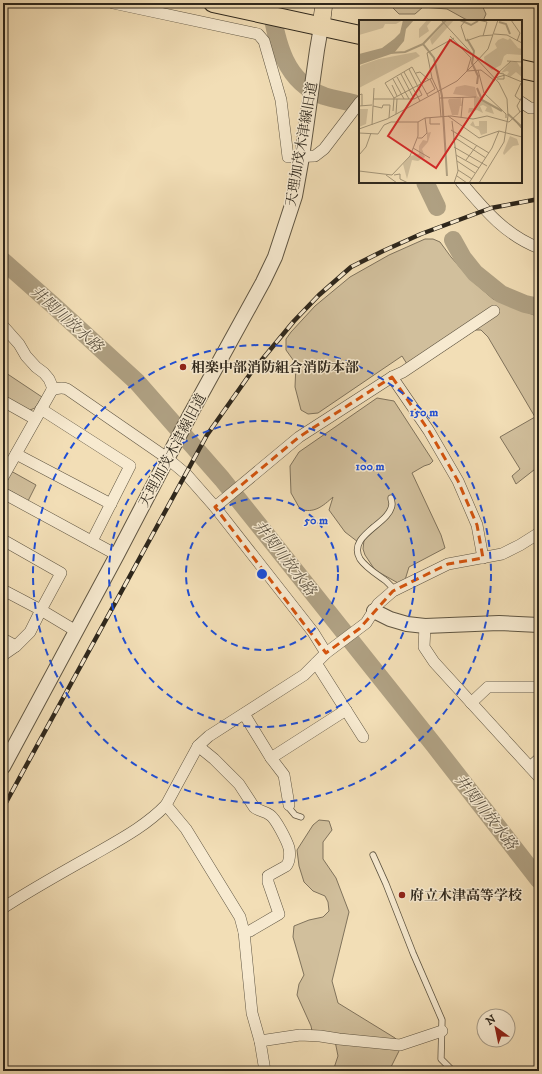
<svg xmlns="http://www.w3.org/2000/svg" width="542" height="1074" font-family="'IM FELL DW Pica','Noto Serif JP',serif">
<rect width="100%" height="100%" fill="#f2deb6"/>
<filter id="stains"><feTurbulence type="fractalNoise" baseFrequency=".005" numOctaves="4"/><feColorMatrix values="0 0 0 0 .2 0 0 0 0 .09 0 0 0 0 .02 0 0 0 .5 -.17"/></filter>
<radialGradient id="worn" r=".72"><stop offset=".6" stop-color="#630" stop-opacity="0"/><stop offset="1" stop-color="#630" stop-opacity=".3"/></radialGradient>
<g fill="#d1bf9c" stroke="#80735c">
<path d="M388,3H481L486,14L483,21H472L465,19L447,9L423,7L415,14H399Z"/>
<path d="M425,239H433L440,242L451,257L470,279L493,299L539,317V466L516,484L512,476L520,469L500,437L535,417L488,337L481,330H475L412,372L402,356L318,413L308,414L301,410L295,387L296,364L286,350V339L291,332L315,306L350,277L389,255Z"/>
<path d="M3,371L42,397L35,408L30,410L27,409L3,395Z"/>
<path d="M377,398L394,401L433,461L430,464L424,466L412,473L441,535L445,548L409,567L405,580L398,583L375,570L365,555L363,549L364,540L377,527L376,524L371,525L358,542L345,532L329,510L333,497C323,506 314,514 300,509L291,493L290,466L299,452Z"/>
<path d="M11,471L36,485L28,501L7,489L5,484Z"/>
<path d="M319,820L329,821L332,830L323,842V859L336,878L349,912L332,981L338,1003L395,1038L397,1040L312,1031L311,1026L297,995L299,984L304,975L293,937L294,926L309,920L323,917L329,911L328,902L325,896L313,891L304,882L299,866L297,850L313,825Z"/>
<path d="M335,1041L401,1047L389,1071H333L338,1056Z"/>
</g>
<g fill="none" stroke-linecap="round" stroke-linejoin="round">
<g stroke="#afa082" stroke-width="18">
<path d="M270,3C277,41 283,81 324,96C336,100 348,101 360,105"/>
<path d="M425,182L437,207"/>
<path d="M453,240L463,258L475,273L501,294L525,304L539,307"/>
<path d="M3,261L54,306L137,382L222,479L434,745L539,880"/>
</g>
<g stroke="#5f5542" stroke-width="7">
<g id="service">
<path d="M391,498C391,500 392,502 392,504C391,524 346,535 360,559C366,568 378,575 386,581C389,584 392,587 395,590"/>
<path d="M289,805L290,809L295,815L301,817"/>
<path d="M373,855L386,884L413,953L442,1020L441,1059L453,1071"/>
</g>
</g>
<g stroke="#5f5542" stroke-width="12">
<g id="minor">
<path d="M113,3L258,34L264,41L281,100L288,157L315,156L324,149L360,102"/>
<path d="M3,5L4,3"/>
<path d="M521,102L530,108H539"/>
<path d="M461,182C484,209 505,235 539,248"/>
<path d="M3,326L19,344L26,356L36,367L44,373L49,379L52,386V390L3,477"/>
<path d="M392,377L429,431L458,481L477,525L483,558"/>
<path d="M52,390C57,388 62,387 67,389L167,458L186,474L215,507L313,632L326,653"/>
<path d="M3,401L35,419"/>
<path d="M41,409L130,466L92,541"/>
<path d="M16,454L111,504"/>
<path d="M3,493L117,555"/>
<path d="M215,507L299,437L392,377L403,372L494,311"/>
<path d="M3,540L61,573L41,610L30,632L16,646L3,655"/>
<path d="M3,590L41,610L76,631"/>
<path d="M425,626L424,647L434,662L539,777"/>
<path d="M3,639L16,646"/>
<path d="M316,663L363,737"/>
<path d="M471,703L488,687H539"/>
<path d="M244,714L271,758L346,710"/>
<path d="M198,746L214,759L239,784L254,807C258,811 265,811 270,815C276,819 287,841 289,848C290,853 290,862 286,866L268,876V882L279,914L250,931L244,932"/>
<path d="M271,758L284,775L289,805"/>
<path d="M530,767L539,759"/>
<path d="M3,908C32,889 63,872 93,855C119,840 146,826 166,805"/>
<path d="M260,1041L300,1035L320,1036L339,1039L400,1045L442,1031"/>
<path d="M265,1071L260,1041L252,1013L244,932L240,917L186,829L166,805L198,746L209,736L304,675L326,653L366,623L378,604L393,591L448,564L502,554L520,545L539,533"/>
</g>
</g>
<g stroke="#5f5542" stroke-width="16">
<g id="tertiary">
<path d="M374,611L390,619L407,624L425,626L499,623L539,625"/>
<path d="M3,767L117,555L191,413L263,282L275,257L295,196L302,157L317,50L321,27"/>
</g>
</g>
<g stroke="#2e271c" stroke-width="18">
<path id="primary" d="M321,27L324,3"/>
</g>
<g stroke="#2e271c" stroke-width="20">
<g id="trunk">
<path d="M213,3L360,35"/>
<path d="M521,69L539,73"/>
</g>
</g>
<use href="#service" stroke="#f7ead0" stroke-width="5.5"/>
<use href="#minor" stroke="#f7ead0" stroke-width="11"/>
<use href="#tertiary" stroke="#f7ead0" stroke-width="14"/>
<use href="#primary" stroke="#f2deb6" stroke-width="17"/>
<use href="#trunk" stroke="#f2deb6" stroke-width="18"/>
<g stroke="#2e271c" stroke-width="4.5">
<path id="rail" d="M3,808L207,435L250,374L294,321L319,295L351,267L383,251L421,234L491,208L539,199"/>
</g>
<use href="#rail" stroke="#f7ead0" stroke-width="3" stroke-dasharray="9" stroke-linecap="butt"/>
</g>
<path fill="none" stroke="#d5540e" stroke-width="3" stroke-dasharray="8 5" stroke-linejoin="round" d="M392,377L429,431L458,481L477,525L483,558L448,564L393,591L359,629L326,653L215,507L299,437Z"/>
<g fill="none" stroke="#1d4ed8" stroke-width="2" stroke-dasharray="7 5">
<circle cx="262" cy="574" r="76"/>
<circle cx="262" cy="574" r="153"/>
<circle cx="262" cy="574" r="229"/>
</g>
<g fill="#8f2418" stroke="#f7ead0" stroke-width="1.5">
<circle cx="183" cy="367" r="4"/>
<circle cx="402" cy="895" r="4"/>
</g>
<g text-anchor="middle" stroke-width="3" stroke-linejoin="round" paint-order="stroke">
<g font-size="14" fill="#2e271c" stroke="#f7ead0">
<text transform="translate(301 144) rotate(-80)" y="5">天理加茂木津線旧道</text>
<text transform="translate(172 450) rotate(-62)" y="5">天理加茂木津線旧道</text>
</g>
<g font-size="14" font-weight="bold" fill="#2e271c" stroke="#f7ead0" text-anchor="start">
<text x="191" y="372">相楽中部消防組合消防本部</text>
<text x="410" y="900">府立木津高等学校</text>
</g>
<g font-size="15" font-style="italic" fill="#5b5140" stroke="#f7ead0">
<text transform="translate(67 319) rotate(42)" y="5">井関川放水路</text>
<text transform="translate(285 558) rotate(52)" y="5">井関川放水路</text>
<text transform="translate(486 812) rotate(52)" y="5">井関川放水路</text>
</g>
</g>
<g transform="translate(359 20)">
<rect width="163" height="163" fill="#f2deb6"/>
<path d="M0,0H44L37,4H26L24,8L0,15ZM68,0H73L68,6L70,11L60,18V9ZM88,0H95L73,25L71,19ZM151,18L159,28L163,29V35L148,34L145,36L142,45L133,50L126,44L125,37L138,28L136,24L139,20L144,18L149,20ZM57,32L61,36L0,68V47L3,45L20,39ZM151,42H158L161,47L163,45V57L157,52L151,57L148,55L150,52L148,51L142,53ZM106,65L116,67L118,76L132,86L135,94L126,91L128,87L124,85L121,86L124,93L118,90L109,93L110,88H115V77L94,74L97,67ZM102,78L103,86H101L99,95H93L89,81L90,79ZM0,89H9L7,104L0,107ZM114,101L116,106H120V101H128V113L122,115L120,110L111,105ZM72,112L69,122L63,129L66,137L59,141L53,140L48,159L44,144L51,136L60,134V126L64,120L68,121V113ZM151,116L158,119L160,125L154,126L145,135L144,133Z" fill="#d1bf9c"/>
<path d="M44,0H55L47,9L45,21L35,33L0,45V34L23,28L35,19L41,13Z" fill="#afa082"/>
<path fill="none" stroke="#afa082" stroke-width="2" d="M101,0L112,5L119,1M140,2L147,4L151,14M108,19L115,31L113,43L119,56L118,64M64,24L87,0M30,33L46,32L64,24L75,38L83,76L88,156M118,68L123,80L143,91M149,94L163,107"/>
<path fill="none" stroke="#a49578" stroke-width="1" d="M82,0L140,63L148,79L149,96L145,122L120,163M119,0L128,2L124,16M152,0L161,13L158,21M135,14L148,15L163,23M91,16L112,38L108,51L122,50L136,61M107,21L121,16L134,15M107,21L102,6L107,0M118,41L129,29L139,0M148,41L163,42M119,50L125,73L147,94V98M45,52L61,81M57,53L61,52L70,60M42,54L55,79M38,57L50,79M136,58L146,55L163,62M34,59L45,79M138,59H145V54L139,53L152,41M33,65L38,76M68,74L76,69L71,59M0,75L3,74V86M35,78L73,58M81,78L117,77M14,79H55L63,75L50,49M161,80L156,76L162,63M0,86L13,85M14,86L23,88L24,85H31L30,98M34,91L35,78L26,63L53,47L69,76M161,92L158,86L163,77M37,94L38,79M89,96L120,118L140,111L163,117M82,97L80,73L73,58L68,33L95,18M71,98V104H81M102,98L104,77M154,98L163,109M93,101L99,151L95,163M13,105L15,68M0,109L28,99L98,61L118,41M92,110L130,133M0,113L19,114L25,105L32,102H59M59,118H63L68,113L66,98M94,119H98L127,138M95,127L128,146M54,128L71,138M0,135L7,127L12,113M97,135L120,148M107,140L118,125M98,141L116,153M99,150L113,159M0,151L33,155L51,136L59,116V102L66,98L92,96L114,99L128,96L150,102L163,90M27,155L38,163M35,155L41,154V159L49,163M98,156L108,163M110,163L133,128L140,111"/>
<path fill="#d62828" fill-opacity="0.15" stroke="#d62828" stroke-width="2" d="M91,20L140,52L77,148L29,116Z"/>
<rect width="163" height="163" fill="none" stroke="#2e271c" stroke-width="2"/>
</g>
<circle cx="262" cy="574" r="6" fill="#1d4ed8" stroke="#f7ead0" stroke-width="2"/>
<g font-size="12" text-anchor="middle" font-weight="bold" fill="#1d4ed8" stroke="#f7ead0" stroke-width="3" stroke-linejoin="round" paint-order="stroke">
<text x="424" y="416">150 m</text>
<text x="370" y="470">100 m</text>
<text x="316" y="524">50 m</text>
</g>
<rect width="542" height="1074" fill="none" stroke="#f2deb6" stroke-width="16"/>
<rect x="4" y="4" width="534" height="1066" fill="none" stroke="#2e271c" stroke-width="2"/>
<rect x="8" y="8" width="526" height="1058" fill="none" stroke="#2e271c"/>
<g transform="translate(496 1028) rotate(327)"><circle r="19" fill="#f7ead0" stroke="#a79c88"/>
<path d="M0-3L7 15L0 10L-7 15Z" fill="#8f2418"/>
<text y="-6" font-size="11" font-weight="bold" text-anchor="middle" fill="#2e271c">N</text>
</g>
<rect width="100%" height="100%" filter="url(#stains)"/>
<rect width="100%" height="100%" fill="url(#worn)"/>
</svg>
